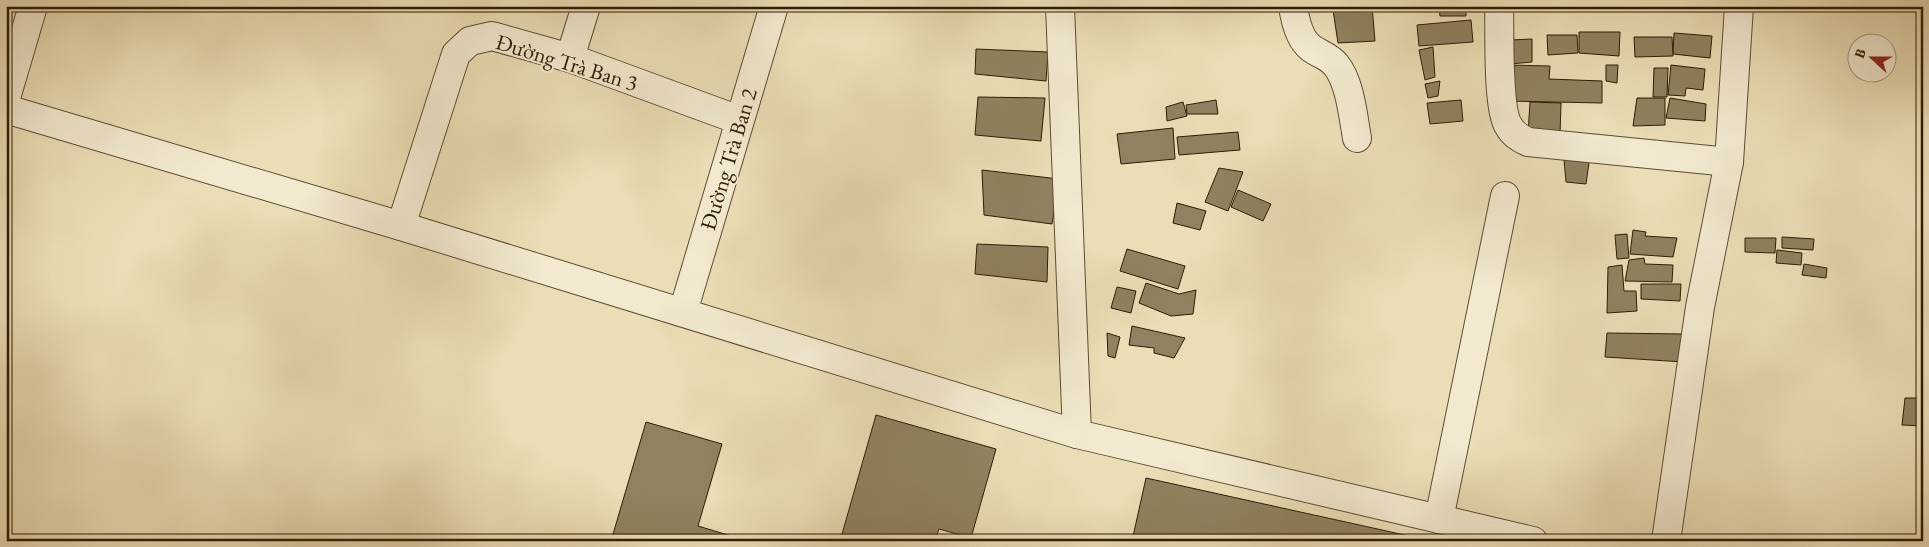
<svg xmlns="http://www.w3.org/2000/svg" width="1929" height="547" font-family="'EB Garamond',serif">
<rect width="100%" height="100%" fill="#ebddb5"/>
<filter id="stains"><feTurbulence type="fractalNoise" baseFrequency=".004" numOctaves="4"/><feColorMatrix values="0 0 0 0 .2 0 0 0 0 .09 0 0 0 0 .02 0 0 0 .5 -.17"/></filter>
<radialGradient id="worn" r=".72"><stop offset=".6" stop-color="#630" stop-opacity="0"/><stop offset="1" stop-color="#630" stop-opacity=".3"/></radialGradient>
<g fill="#908160" stroke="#2d1d04">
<path d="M1349,6H1372L1375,41L1338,43L1333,10Z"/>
<path d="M1439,6H1466V16H1440Z"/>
<path d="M1471,20L1473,42L1419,46L1417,25Z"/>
<path d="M1579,32H1620L1619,56L1579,53Z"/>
<path d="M1674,33L1712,36L1710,58L1673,54Z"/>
<path d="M1547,35H1577L1578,53L1548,55Z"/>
<path d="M1634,37H1672L1673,56L1635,57Z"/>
<path d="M1532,39V62L1510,64L1511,40Z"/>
<path d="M1433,47L1435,77L1425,80L1419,50Z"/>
<path d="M976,49L1048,52L1046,81L975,74Z"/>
<path d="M1506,65L1550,66L1549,79L1602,81V103L1505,101Z"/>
<path d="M1606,65H1618L1617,83L1606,81Z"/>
<path d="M1671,65L1705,69L1703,90L1686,88L1685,96L1668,95Z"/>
<path d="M1654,68H1668L1667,97H1653Z"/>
<path d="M1440,81L1438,96L1428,98L1425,84Z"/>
<path d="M978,97L1045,98L1041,141L975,135Z"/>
<path d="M1637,98H1665V125L1633,126Z"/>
<path d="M1670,98L1706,104L1705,121L1666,118Z"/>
<path d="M1216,100L1218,114H1187L1186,105Z"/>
<path d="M1461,100L1463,121L1430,124L1427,103Z"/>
<path d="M1183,102L1187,116L1167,121L1166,107Z"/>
<path d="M1530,102L1561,103L1560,135L1528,134Z"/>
<path d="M1173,128L1175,159L1121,164L1117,134Z"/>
<path d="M1238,132L1240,150L1179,155L1177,137Z"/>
<path d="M1590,156L1586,184L1566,182L1564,160Z"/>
<path d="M1219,168L1243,172L1228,211L1205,202Z"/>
<path d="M982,170L1059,179L1052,224L984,215Z"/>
<path d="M1238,190L1271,204L1263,221L1231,207Z"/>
<path d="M1177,203L1206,211L1200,230L1173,223Z"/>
<path d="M1633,230L1646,232L1645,236L1677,238L1673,257L1630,254Z"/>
<path d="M1627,234L1629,258L1617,259L1615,235Z"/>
<path d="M1782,237L1814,239L1813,250L1782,248Z"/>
<path d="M1745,238H1776L1775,253L1745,252Z"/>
<path d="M977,244L1048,247L1047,282L975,274Z"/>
<path d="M1127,249L1185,266L1178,289L1120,271Z"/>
<path d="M1777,250L1802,253L1801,265L1776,263Z"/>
<path d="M1644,258L1645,264L1673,265L1672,282L1625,281L1629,260Z"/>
<path d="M1804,264L1827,268L1826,278L1802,275Z"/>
<path d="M1622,265L1624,291H1636L1637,311L1607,313L1608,267Z"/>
<path d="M1146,283L1179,294L1196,290L1193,314L1171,316L1139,303Z"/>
<path d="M1641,284H1681L1680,301L1641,299Z"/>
<path d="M1117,287L1136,291L1131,313L1111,308Z"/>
<path d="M1132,326L1185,338L1174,358L1154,353V348L1129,345Z"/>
<path d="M1107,333L1120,337L1115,358L1108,356Z"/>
<path d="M1607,333L1685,334L1684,362L1605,357Z"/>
<path d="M1905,398H1923V426L1902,425Z"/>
<path d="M876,415L996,449L971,538L939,529L935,541H840Z"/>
<path d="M646,422L722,444L698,526L748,541H611Z"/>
<path d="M1146,478L1432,541H1132Z"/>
</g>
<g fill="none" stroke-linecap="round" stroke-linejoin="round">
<g stroke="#5c4d30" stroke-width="30">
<g id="minor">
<path d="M1060,6L1077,434"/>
<path d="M1293,6C1295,20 1299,39 1311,48C1319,54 1329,56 1336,65C1350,82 1353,116 1357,138"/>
<path d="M1499,6C1500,31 1497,106 1508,125C1513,134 1519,138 1528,142L1729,162"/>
<path d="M570,58L586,6"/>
<path d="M6,98L33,6"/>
<path d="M6,109L401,226L1077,434L1533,541"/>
<path d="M401,226L456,54L470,41L492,36L570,58L739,120"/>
<path d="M683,312L774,6"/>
<path d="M1439,519L1505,196"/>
<path d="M1666,541L1700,307L1729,162L1739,6"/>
</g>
</g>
<use href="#minor" stroke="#f2e9cf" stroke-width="28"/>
</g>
<g text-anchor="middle" stroke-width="4" stroke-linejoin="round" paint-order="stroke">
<g font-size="22" fill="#2d1d04" stroke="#f2e9cf">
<text transform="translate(567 62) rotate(17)" y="8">Đường Trà Ban 3</text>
<text transform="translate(728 159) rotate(-73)" y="8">Đường Trà Ban 2</text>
</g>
</g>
<rect width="1929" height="547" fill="none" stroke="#ebddb5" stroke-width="25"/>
<rect x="8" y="8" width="1914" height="532" fill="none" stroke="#2d1d04" stroke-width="2.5"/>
<rect x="12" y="12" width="1904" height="522" fill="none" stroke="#2d1d04"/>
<g transform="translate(1872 58) rotate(291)"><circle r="24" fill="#f2e9cf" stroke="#a3977e"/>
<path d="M0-4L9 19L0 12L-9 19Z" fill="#8f2418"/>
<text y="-8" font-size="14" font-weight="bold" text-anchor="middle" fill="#2d1d04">B</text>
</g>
<rect width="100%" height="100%" filter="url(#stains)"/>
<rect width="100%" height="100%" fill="url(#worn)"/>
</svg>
